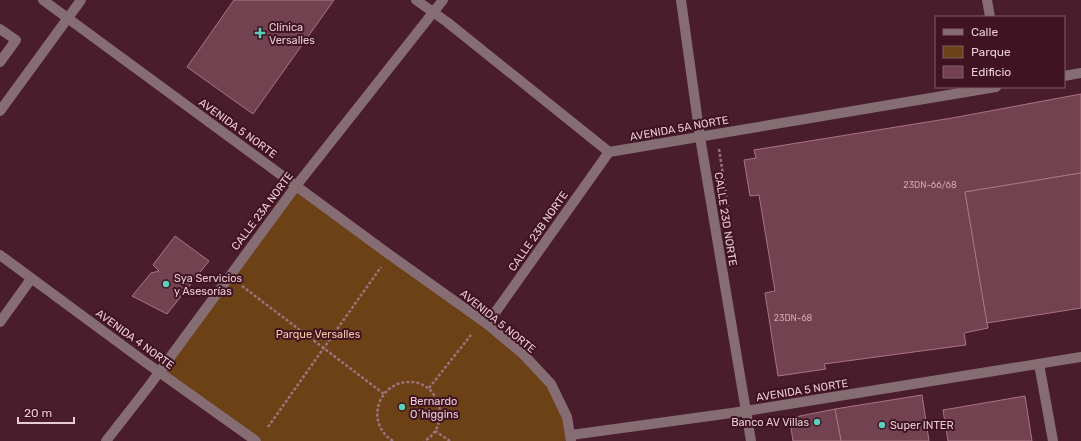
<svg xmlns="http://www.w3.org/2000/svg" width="1081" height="441" font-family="Rubik,sans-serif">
<rect width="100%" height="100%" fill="#4a1d2c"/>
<path fill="#6c4116" d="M296,186L487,324L551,384L571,441H256L159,372Z"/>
<g fill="#734251" stroke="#a97482">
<path d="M234,0H334L253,114L187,67Z"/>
<path d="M1081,94V173L965,192L988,328L964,333L966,345L824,364L826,369L778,376L765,293L775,291L759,195L750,196L744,160L756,158L754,150L952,118Z"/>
<path d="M1081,173V308L987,323L965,192Z"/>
<path d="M175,236L209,261L167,314L132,296L151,273L159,271L153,265Z"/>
<path d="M922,395L929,441H841L835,409Z"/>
<path d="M1025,396L1032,441H948L943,410Z"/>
<path d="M835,409L841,441H793L791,428L797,427L795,417Z"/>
</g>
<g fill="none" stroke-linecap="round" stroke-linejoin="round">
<g stroke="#99747f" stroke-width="2.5" stroke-dasharray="3 2" stroke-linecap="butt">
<path d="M719,149L731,227"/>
<path d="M242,286L384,394"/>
<path d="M429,388L471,335"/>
<path d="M268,427L381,267"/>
<path d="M435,431L450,441"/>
<path d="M393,441C364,423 378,380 412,382C419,382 426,386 431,391C436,397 440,404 440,413C440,424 435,436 424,441"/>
</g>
<g stroke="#856d73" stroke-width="10">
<path d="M43,0L390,255L487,324L524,355L551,384L567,417L571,441"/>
<path d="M416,0L447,22L609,152L996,87"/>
<path d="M681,0L700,137L751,441"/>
<path d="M987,0L990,17"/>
<path d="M0,29L16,40L0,62"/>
<path d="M1064,76L1081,73"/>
<path d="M0,111L81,0"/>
<path d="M0,255L145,362L256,441"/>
<path d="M0,322L31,279"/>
<path d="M487,324L609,152"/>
<path d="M1039,364L1053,441"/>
<path d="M571,435L746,411L1081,357"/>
<path d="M106,441L149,386L296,186L443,0"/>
</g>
</g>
<g fill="#5bcebc" stroke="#3f1322" stroke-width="1.5">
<path d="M258 27h4v4h4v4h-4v4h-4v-4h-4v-4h4z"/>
<circle cx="166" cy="284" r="4"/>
<circle cx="402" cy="407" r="4"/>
<circle cx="817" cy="422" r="4"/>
<circle cx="882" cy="425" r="4"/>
</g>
<g text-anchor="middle" stroke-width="4" stroke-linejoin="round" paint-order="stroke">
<g font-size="9" fill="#cca9b2">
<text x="930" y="188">23DN-66/68</text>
<text x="793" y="321">23DN-68</text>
</g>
<g font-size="11" fill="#e9cbd2" stroke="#3f1322" text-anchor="start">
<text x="269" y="31">Clínica<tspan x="269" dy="13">Versalles</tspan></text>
<text x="174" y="282">Sya Servicios<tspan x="174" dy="13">y Asesorías</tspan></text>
<text x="410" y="405">Bernardo<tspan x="410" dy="13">O´higgins</tspan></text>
<text x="809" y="426" text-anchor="end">Banco AV Villas</text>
<text x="890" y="429">Super INTER</text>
</g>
<g font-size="11" fill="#e9cbd2" stroke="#3f1322">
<text transform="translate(238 128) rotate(36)" y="4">AVENIDA 5 NORTE</text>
<text transform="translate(679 128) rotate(-10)" y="4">AVENIDA 5A NORTE</text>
<text transform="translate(262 211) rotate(-53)" y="4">CALLE 23A NORTE</text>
<text transform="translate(726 219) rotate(81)" y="4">CALLE 23D NORTE</text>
<text transform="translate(538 231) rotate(-55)" y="4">CALLE 23B NORTE</text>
<text transform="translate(498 321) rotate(39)" y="4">AVENIDA 5 NORTE</text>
<text transform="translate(135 339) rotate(36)" y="4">AVENIDA 4 NORTE</text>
<text transform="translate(802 390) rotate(-9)" y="4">AVENIDA 5 NORTE</text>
</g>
<g font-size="11" fill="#f9cba5" stroke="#3f1322">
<text x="318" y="338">Parque Versalles</text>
</g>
</g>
<rect x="935" y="16" width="130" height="72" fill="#3f1322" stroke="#835d68"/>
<rect x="943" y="29" width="20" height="6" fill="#856d73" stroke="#835d68"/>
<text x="971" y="36" font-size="12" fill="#e9cbd2">Calle</text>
<rect x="943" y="46" width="20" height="12" fill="#6c4116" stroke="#835d68"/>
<text x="971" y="56" font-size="12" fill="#e9cbd2">Parque</text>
<rect x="943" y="66" width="20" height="12" fill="#734251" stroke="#835d68"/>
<text x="971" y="76" font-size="12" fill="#e9cbd2">Edificio</text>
<path d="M18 417v6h56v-6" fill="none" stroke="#e9cbd2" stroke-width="2"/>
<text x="24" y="417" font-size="12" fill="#e9cbd2" stroke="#3f1322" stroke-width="3" paint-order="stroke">20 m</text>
</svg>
